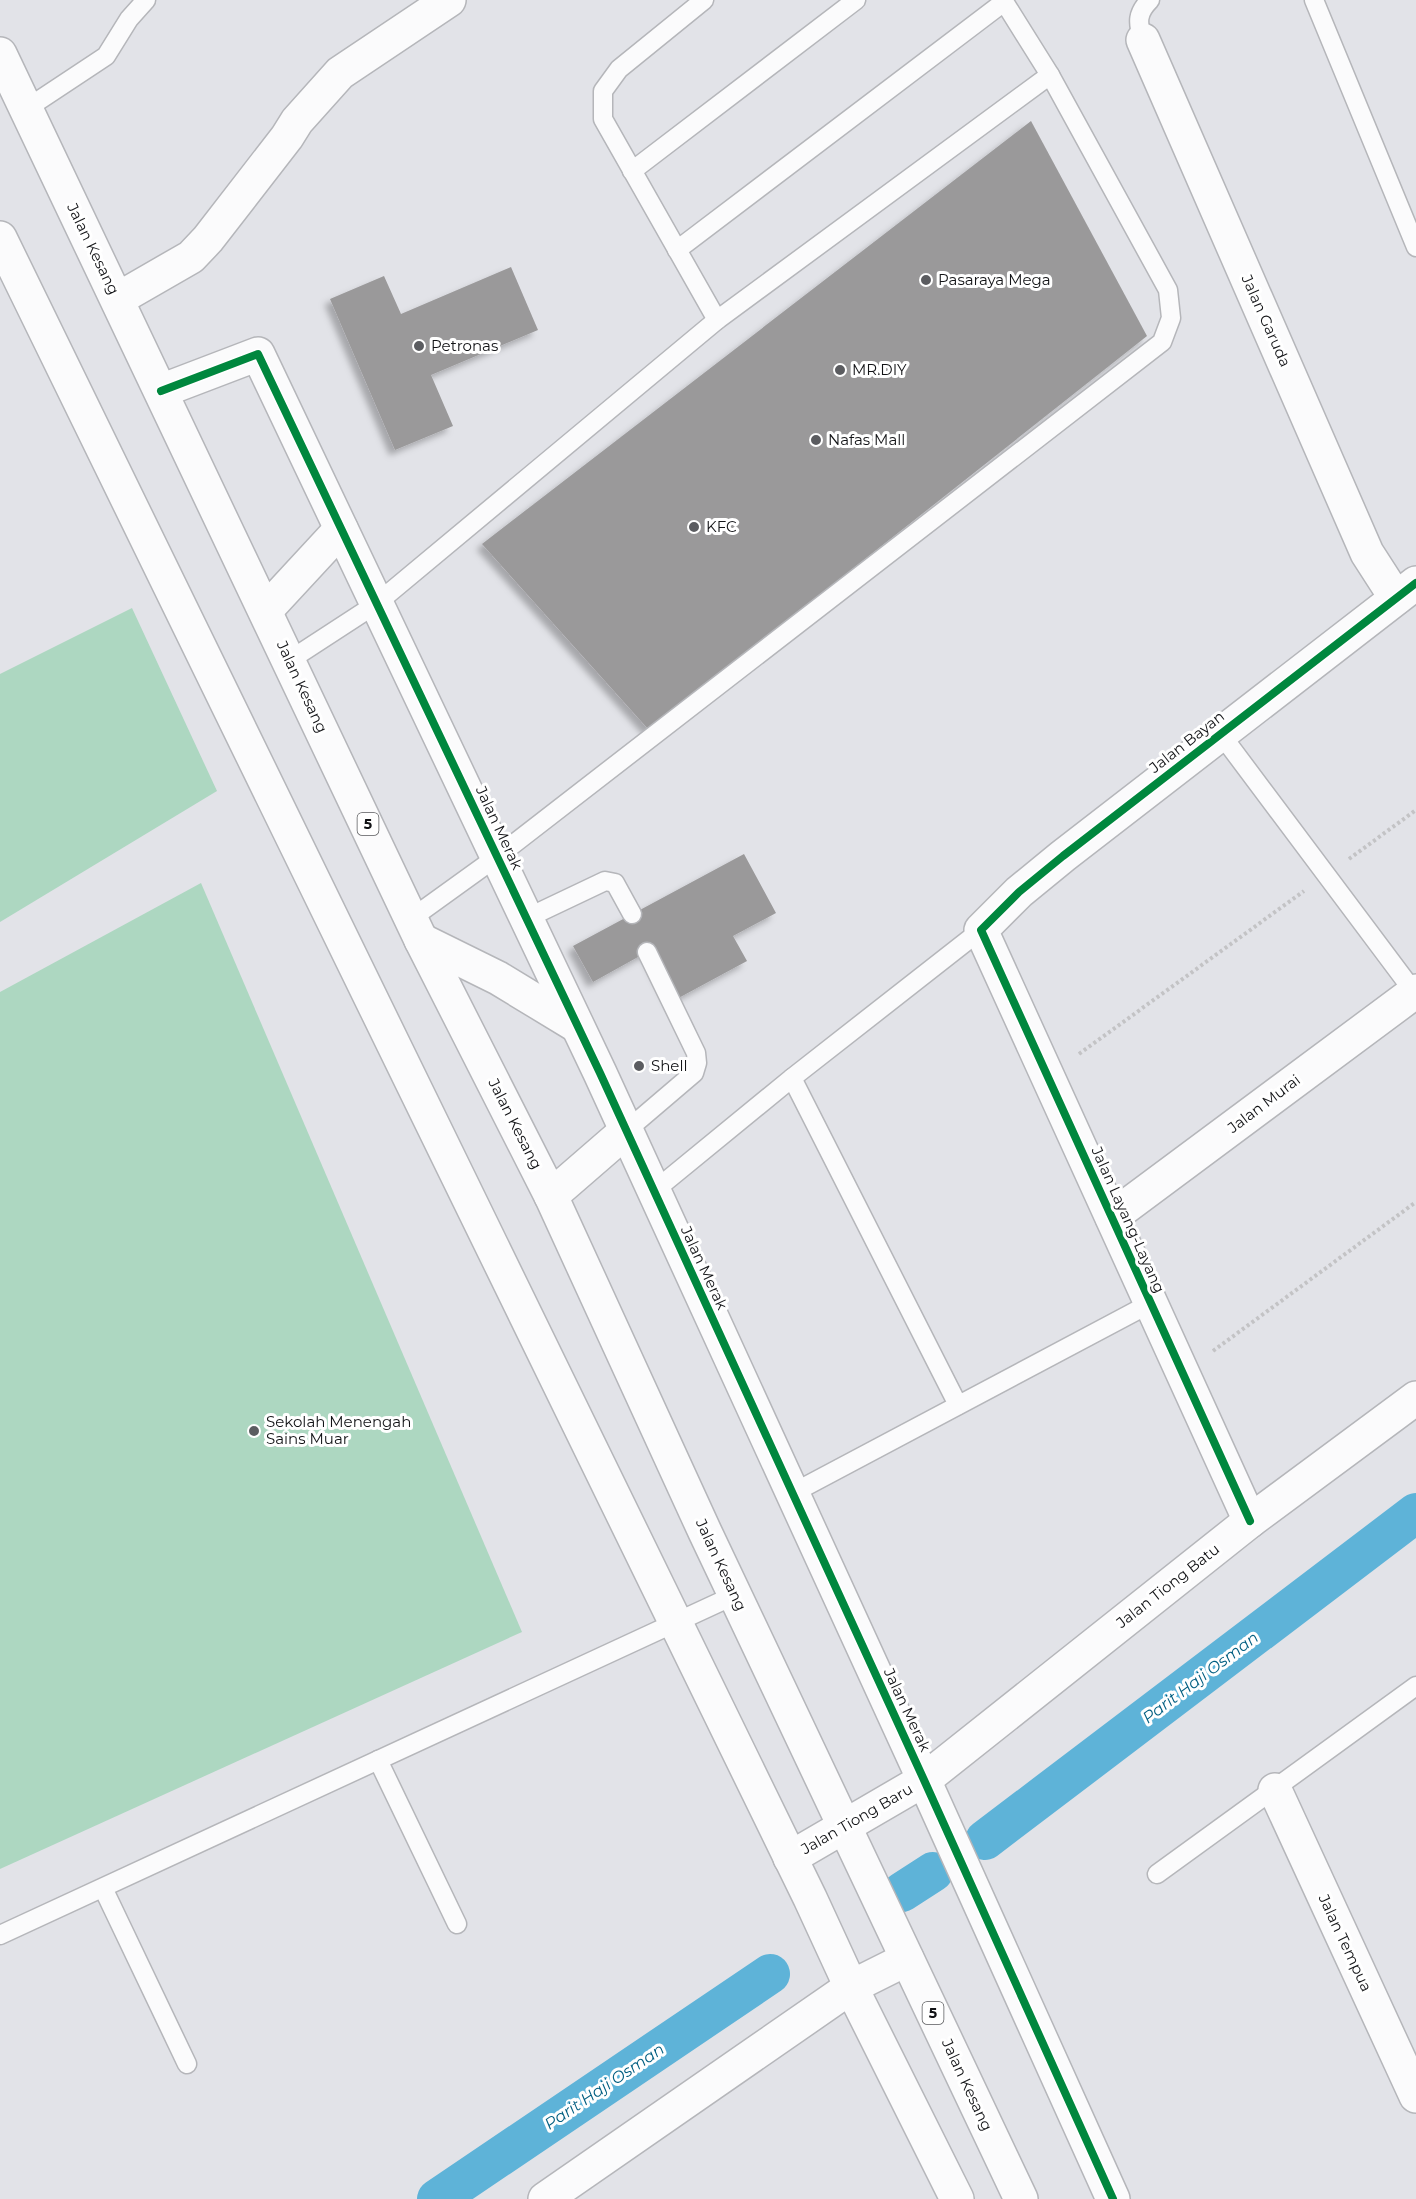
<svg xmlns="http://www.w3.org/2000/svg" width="1416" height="2199" font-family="Montserrat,sans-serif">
<defs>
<filter id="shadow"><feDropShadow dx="-5.5" dy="5.5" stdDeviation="3" flood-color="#0004"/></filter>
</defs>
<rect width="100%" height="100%" fill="#e2e3e8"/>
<g fill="#add7c1">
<path d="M132,608L217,791L0,922V674Z"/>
<path d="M201,883L522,1632L0,1869V992Z"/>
</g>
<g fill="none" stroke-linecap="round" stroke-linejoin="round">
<g stroke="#5eb3d8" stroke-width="40">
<path d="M985,1840L1416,1513"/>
<path d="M902,1892L933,1872"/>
<path d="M437,2199L770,1974"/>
</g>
</g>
<g fill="#9a999a" filter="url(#shadow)">
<path d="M1031,121L1147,336L649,730L482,544Z"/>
<path d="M511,267L538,330L431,375L453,426L395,450L330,299L384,276L401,314Z"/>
<path d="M744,854L776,913L733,936L747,961L673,1001L647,952L593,982L573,946Z"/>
</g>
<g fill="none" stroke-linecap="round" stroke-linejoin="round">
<g stroke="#b5b6ba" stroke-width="21">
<g id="service">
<path d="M704,0L619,69L603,91V119L717,320"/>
<path d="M1314,0L1416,247"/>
<path d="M1143,40C1137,22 1137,13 1150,0"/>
<path d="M26,109L106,56L129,19L146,0"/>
<path d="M632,171L856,0"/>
<path d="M677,250L1004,2"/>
<path d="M290,660L376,604L717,320L1050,75"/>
<path d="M1220,733L1414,992"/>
<path d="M412,918L498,856L1162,342L1171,318L1168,290L1050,75L1003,0"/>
<path d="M525,919L605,881L615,883L632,914"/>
<path d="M792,1078L958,1405"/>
<path d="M626,1131L694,1073L697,1063L696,1053L647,952"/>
<path d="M654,1191L792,1078L981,930"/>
<path d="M793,1493L1151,1303"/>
<path d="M378,1760L457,1924"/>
<path d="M1157,1874L1416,1686"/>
<path d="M103,1888L187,2064"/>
<path d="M0,1935L735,1595"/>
</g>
</g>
<g stroke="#b5b6ba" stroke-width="36">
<g id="minor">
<path d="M1143,40L1367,553L1396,598"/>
<path d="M118,299L191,257L208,239L287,137L297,121L340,73L449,0"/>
<path d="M161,391L258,354L600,1073L924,1780L1113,2199"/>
<path d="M266,610L341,529"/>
<path d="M421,940L498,978L577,1026"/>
<path d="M551,1196L626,1131"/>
<path d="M1112,1217L1416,991"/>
<path d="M1250,1521L981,930L1019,892L1063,856L1416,583"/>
<path d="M1275,1790L1416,2096"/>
<path d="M790,1858L924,1780L1250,1521L1416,1398"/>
<path d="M545,2199L851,1987L907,1959"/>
</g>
</g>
<g stroke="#b5b6ba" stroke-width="36">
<g id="primary">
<path d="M0,54L421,940L551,1196L705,1532L1021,2199"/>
<path d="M0,238L810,1898L851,1987L957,2199"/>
</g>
</g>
<g stroke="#c3c3c5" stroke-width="4" stroke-dasharray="3 3" stroke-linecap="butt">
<path d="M1349,859L1416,810"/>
<path d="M1079,1054L1304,891"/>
<path d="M1213,1351L1416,1202"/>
</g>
<use href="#service" stroke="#fbfbfc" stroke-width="18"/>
<use href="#minor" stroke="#fbfbfc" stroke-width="33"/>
<use href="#primary" stroke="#fbfbfc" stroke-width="33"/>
<g stroke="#fff" stroke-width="11">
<g id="cycleway">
<path d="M161,391L258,354L600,1073L924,1780L1113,2199"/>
<path d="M1250,1521L981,930L1019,892L1063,856L1416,583"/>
</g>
</g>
<use href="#cycleway" stroke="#00873e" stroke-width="8"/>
</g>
<g fill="#5b5c60" stroke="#fff" stroke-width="2">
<circle cx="926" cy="280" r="6"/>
<circle cx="419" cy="346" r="6"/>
<circle cx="840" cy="370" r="6"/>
<circle cx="816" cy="440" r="6"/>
<circle cx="694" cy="527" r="6"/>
<circle cx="639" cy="1066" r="6"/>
<circle cx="254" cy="1431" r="6"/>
</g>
<g text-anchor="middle" stroke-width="6" stroke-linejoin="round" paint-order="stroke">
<g fill="#fff" stroke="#595a5c" stroke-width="1.5">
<rect x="357.5" y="813" width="21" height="22" rx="4.5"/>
<rect x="922.5" y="2002" width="21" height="22" rx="4.5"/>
</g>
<g font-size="14" font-weight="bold" fill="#121316">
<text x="368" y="829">5</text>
<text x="933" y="2018">5</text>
</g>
<g font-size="15" fill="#121316" stroke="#fff">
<text transform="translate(93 249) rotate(64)" y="5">Jalan Kesang</text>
<text transform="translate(1266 321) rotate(66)" y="5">Jalan Garuda</text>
<text transform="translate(302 687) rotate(65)" y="5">Jalan Kesang</text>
<text transform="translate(1187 742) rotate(-38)" y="5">Jalan Bayan</text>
<text transform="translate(499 828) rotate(65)" y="5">Jalan Merak</text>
<text transform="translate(1264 1104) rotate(-37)" y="5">Jalan Murai</text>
<text transform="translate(515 1124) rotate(63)" y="5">Jalan Kesang</text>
<text transform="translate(1128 1220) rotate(66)" y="5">Jalan Layang-Layang</text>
<text transform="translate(704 1268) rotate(65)" y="5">Jalan Merak</text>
<text transform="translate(721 1565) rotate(65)" y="5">Jalan Kesang</text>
<text transform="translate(1168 1586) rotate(-38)" y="5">Jalan Tiong Batu</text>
<text transform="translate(907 1710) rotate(65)" y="5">Jalan Merak</text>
<text transform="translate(857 1819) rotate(-30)" y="5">Jalan Tiong Baru</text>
<text transform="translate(1345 1943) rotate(65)" y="5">Jalan Tempua</text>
<text transform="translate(967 2085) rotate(65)" y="5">Jalan Kesang</text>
</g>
<g font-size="15" fill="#121316" stroke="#fff" text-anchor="start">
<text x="938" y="285">Pasaraya Mega</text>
<text x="431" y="351">Petronas</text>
<text x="852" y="375">MR.DIY</text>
<text x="828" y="445">Nafas Mall</text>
<text x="706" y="532">KFC</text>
<text x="651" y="1071">Shell</text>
<text x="266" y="1427">Sekolah Menengah<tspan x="266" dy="17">Sains Muar</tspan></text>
</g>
<g font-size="16" font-style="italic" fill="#005e81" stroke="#fff">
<text transform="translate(1200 1677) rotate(-37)" y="6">Parit Haji Osman</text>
<text transform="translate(604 2086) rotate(-34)" y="6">Parit Haji Osman</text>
</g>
</g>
</svg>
